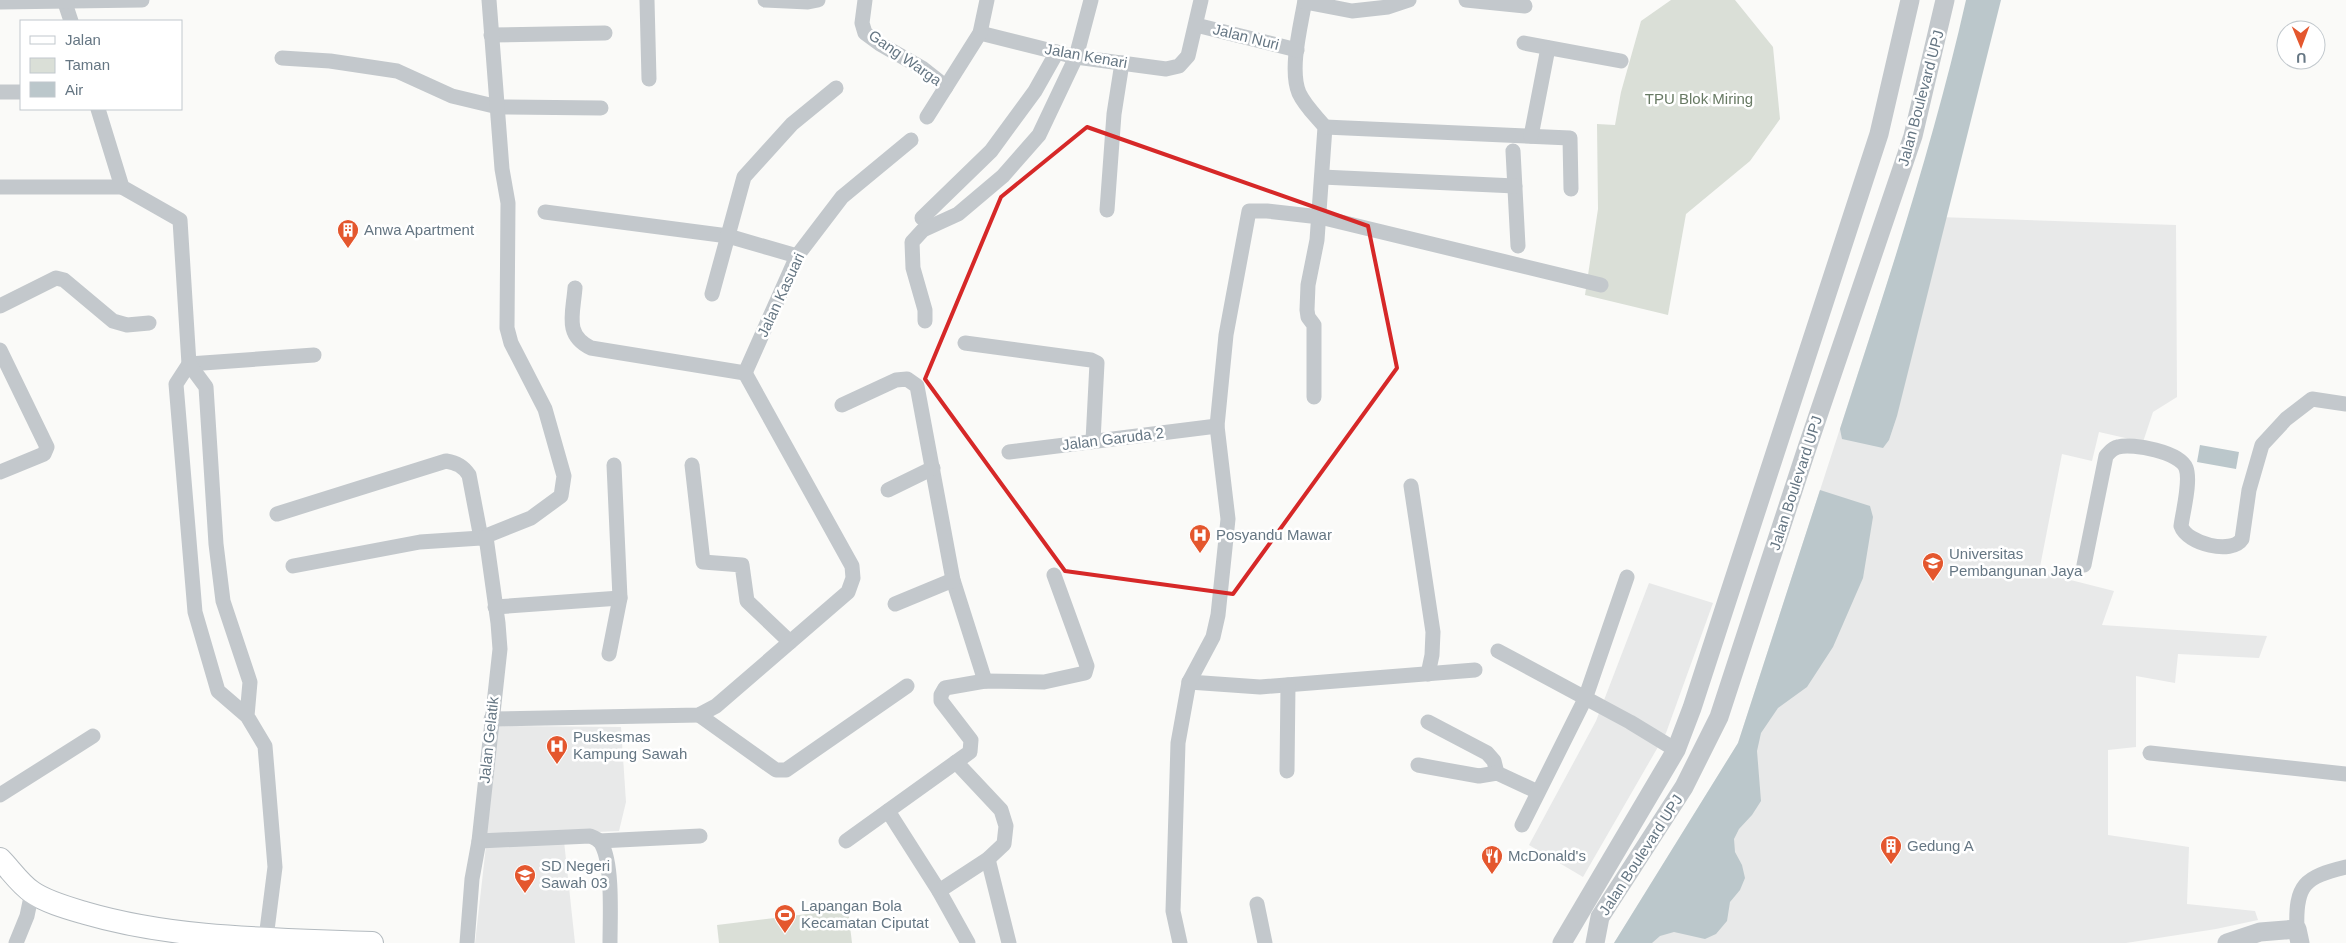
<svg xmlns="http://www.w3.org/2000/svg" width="2346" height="943" font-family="Arial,sans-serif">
<rect width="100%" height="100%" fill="#fafaf8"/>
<g fill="#e8e9e9">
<path d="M1909,216L2176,225L2177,397L2153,412L2143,442L2099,432L2092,461L2062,454L2039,572L2114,591L2102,625L2267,636L2259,658L2178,654L2175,683L2136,676V747L2108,750V835L2189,847L2187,904L2255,911L2258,920L2216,929L2126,943H1614L1738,743Z"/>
<path d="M1649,583L1713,603L1666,733L1583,877L1529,845L1596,721Z"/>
<path d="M494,726L621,727L626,802L619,831L485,837Z"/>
<path d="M564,841L575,943H475L486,846Z"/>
</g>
<g fill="#dadfd7">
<path d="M1671,0H1735L1773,47L1780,119L1750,161L1686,214L1668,315L1585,295L1598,209L1597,124L1615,125L1621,92L1641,21Z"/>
<path d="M848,909L852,943H719L717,925Z"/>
</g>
<g fill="#bbc7cb">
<path d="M1966,0H2001L1897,416L1889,440L1883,448L1842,439L1840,429C1886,287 1933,146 1966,0Z"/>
<path d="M2200,445L2239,452L2236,469L2197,462Z"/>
<path d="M1820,490L1870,506L1873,517L1863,578L1833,647L1807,687L1778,708L1761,733L1757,751L1761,801L1752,815L1739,829L1734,839L1735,852L1742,865L1745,878L1740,890L1730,902L1727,921L1716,934L1705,939L1674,932L1660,936L1652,943H1614L1738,743Z"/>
</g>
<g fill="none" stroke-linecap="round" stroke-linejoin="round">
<g stroke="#b3babf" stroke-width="24">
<path id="secondary" d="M0,859C10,869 20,884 32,892C46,902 68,908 85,913C177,940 276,939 372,943"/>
</g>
<g stroke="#c3c8cc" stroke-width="15">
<path d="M64,0L71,21"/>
<path d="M647,0L649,79"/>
<path d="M765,0L808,2L818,0"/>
<path d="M865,0L862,23L865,33L880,44L922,68L946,87"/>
<path d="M1305,0C1301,25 1289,69 1299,93C1305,106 1316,116 1325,127L1317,240L1308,285L1307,310L1308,317L1314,325V397"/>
<path d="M1466,0L1525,6"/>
<path d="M0,2L142,0"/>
<path d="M1305,2L1352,11L1388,7L1409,0"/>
<path d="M1196,25L1297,50"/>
<path d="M980,33L1076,57L1166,69L1179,66L1188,56L1201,0"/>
<path d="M491,35L605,33"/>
<path d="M1524,43L1621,61"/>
<path d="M282,58L330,61L397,71L452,96L498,107L601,108"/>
<path d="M0,92H21"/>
<path d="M98,109L122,187L180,220L189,364L314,355"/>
<path d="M927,117L980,33L987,0"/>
<path d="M1325,127L1570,138L1571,189"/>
<path d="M1531,136L1548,48"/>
<path d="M1513,151L1518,246"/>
<path d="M1322,177L1515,186"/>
<path d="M0,187H122"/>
<path d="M1107,210L1114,114L1122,63"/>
<path d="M545,212L728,236L797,256"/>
<path d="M922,218L991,151L1035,91L1057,52"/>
<path d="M575,288C573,314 564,335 591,348L745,373"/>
<path d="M712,294L744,177L792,124L836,88"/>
<path d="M0,306L56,278L64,280L113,321L127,325L149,323"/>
<path d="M925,321V310L913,268L912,242L923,230L958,214L1003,176L1039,135L1076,57L1091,0"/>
<path d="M965,343L1091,360L1097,363L1093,441"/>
<path d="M0,350L47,447L44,454L0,472"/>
<path d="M745,373L797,256L842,197L911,140"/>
<path d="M842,405L896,380L907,379L917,386L953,580L985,681"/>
<path d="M1009,452L1217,426"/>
<path d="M692,465L703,562L742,565L747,601L790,642"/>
<path d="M1411,486L1433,632L1432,655L1428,674"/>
<path d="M888,490L933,468"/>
<path d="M277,514L446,461C457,463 463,466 469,475L481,538"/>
<path d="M2084,565L2106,456C2109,453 2112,448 2118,447C2133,443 2180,452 2186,468C2191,481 2183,511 2181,526C2187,544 2232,555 2242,539L2249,490L2262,445L2286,419L2312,399L2346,404"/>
<path d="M293,566L420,542L481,538L531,518L561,496L564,476L545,409L511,343L507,328L508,203L502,169L489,0"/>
<path d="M895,604L953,580"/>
<path d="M495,607L620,598"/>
<path d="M1498,651L1630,722L1676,750"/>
<path d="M609,654L620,598L614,465"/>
<path d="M1189,682L1260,687L1475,670"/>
<path d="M699,715L776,770H786L907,686"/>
<path d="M247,716L250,682L223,601L216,544L206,387L189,364L176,384L195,612L218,691L247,716L265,746L275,867L266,938"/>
<path d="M491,719L699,715L716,706L848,592L853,578L852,566L745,373"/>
<path d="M1428,722L1487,753L1494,761L1497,773"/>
<path d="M2150,753L2346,774"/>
<path d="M1418,765L1479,776L1497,773L1538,792"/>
<path d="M1287,771L1288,685"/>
<path d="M0,795L93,736"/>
<path d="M888,811L939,891L968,943"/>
<path d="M1522,825L1585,699L1627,577"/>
<path d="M479,841L590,836C595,838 600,840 602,845C613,866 610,918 610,943"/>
<path d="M599,841L700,836"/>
<path d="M846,841L970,752L971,740L941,701V695L945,688L985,681L1044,682L1085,673L1087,666L1054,575"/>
<path d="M988,859L1009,943"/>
<path d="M939,891L988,859L1004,844L1006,826L1001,810L956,762"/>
<path d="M1257,904L1265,943"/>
<path d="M2297,929C2295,884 2305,877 2346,867"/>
<path d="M16,943L27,916L32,892"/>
<path d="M467,943L472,879L479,841L500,649L498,623L486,537"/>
<path d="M1180,943L1173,911L1178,743L1189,682L1213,637L1218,615L1228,519L1217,426L1226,335L1249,211H1267L1320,217L1601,285"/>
</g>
<g stroke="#c3c8cc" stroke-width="19">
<path d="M1562,943L1676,750L1692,708L1879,134L1910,0"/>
<path d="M1595,943L1600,917L1684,787L1719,717L1807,448L1913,136L1945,0"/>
<path d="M2227,943L2260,932L2297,929L2300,943"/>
</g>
<use href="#secondary" stroke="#fff" stroke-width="22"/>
</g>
<path fill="none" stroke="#d62828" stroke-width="4" stroke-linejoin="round" d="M1087,127L1368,226L1397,368L1233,594L1065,571L925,379L1001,197Z"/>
<defs>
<g id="building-pin" transform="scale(1.125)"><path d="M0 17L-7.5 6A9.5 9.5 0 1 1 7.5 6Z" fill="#e4572e" stroke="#fff"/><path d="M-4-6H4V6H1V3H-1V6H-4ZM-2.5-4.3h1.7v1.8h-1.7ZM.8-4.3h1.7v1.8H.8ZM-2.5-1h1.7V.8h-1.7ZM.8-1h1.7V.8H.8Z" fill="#fff"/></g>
<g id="hospital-pin" transform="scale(1.125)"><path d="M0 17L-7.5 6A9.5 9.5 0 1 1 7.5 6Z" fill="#e4572e" stroke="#fff"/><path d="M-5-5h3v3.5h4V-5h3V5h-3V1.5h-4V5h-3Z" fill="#fff"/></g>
<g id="university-pin" transform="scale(1.125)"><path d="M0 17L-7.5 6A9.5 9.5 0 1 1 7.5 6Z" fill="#e4572e" stroke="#fff"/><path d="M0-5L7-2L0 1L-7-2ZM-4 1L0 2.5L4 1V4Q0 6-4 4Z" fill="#fff"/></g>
<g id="restaurant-pin" transform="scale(1.125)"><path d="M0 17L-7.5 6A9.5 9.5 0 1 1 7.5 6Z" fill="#e4572e" stroke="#fff"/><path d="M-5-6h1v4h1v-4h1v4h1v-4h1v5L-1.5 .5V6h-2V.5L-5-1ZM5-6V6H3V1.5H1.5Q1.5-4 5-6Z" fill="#fff"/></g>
<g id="school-pin" transform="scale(1.125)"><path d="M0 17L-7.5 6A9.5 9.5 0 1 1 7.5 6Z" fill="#e4572e" stroke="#fff"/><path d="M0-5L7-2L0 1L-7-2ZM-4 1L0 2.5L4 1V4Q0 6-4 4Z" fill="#fff"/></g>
<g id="stadium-pin" transform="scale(1.125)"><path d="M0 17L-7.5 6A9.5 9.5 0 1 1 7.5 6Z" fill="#e4572e" stroke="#fff"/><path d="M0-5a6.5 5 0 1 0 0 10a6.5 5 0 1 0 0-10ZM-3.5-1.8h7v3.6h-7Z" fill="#fff"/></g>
</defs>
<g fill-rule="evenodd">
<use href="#building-pin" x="348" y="230"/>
<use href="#hospital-pin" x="1200" y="535"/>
<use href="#university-pin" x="1933" y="563"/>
<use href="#hospital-pin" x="557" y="746"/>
<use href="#building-pin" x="1891" y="846"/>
<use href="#restaurant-pin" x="1492" y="856"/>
<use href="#school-pin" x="525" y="875"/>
<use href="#stadium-pin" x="785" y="915"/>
</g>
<g text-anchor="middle" stroke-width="5" stroke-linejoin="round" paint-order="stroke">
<g font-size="15" fill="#657683" stroke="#fff">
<text transform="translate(1246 37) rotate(14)" y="5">Jalan Nuri</text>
<text transform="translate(1086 56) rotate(10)" y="5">Jalan Kenari</text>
<text transform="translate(905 58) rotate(35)" y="5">Gang Warga</text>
<text transform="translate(1921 98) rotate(-75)" y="5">Jalan Boulevard UPJ</text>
<text transform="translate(781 295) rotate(-65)" y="5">Jalan Kasuari</text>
<text transform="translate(1113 439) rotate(-7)" y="5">Jalan Garuda 2</text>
<text transform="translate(1796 483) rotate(-72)" y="5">Jalan Boulevard UPJ</text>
<text transform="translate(489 740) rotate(-84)" y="5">Jalan Gelatik</text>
<text transform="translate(1641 855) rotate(-57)" y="5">Jalan Boulevard UPJ</text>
</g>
<g font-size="15" fill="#687a64" stroke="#fff">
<text x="1699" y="104">TPU Blok Miring</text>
</g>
<g font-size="15" fill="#657683" stroke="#fff" text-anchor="start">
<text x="364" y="235">Anwa Apartment</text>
<text x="1216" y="540">Posyandu Mawar</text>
<text x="1949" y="559">Universitas<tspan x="1949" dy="17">Pembangunan Jaya</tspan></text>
<text x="573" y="742">Puskesmas<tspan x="573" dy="17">Kampung Sawah</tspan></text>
<text x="1907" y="851">Gedung A</text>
<text x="1508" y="861">McDonald's</text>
<text x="541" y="871">SD Negeri<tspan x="541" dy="17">Sawah 03</tspan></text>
<text x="801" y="911">Lapangan Bola<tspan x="801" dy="17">Kecamatan Ciputat</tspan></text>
</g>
</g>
<rect x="20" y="20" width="162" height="90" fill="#ffffff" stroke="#c1c8cd"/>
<rect x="30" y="36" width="25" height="8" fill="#ffffff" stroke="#c1c8cd"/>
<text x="65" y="45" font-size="15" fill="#657683">Jalan</text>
<rect x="30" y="58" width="25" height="15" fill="#dadfd7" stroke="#c1c8cd"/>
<text x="65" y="70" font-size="15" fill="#657683">Taman</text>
<rect x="30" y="82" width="25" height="15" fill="#bbc7cb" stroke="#c1c8cd"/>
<text x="65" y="95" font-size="15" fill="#657683">Air</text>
<g transform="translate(2301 45) rotate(179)"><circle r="24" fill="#ffffff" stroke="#c1c8cd"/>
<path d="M0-4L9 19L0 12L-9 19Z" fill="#e4572e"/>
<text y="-8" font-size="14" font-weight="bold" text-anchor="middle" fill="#657683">U</text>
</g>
</svg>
